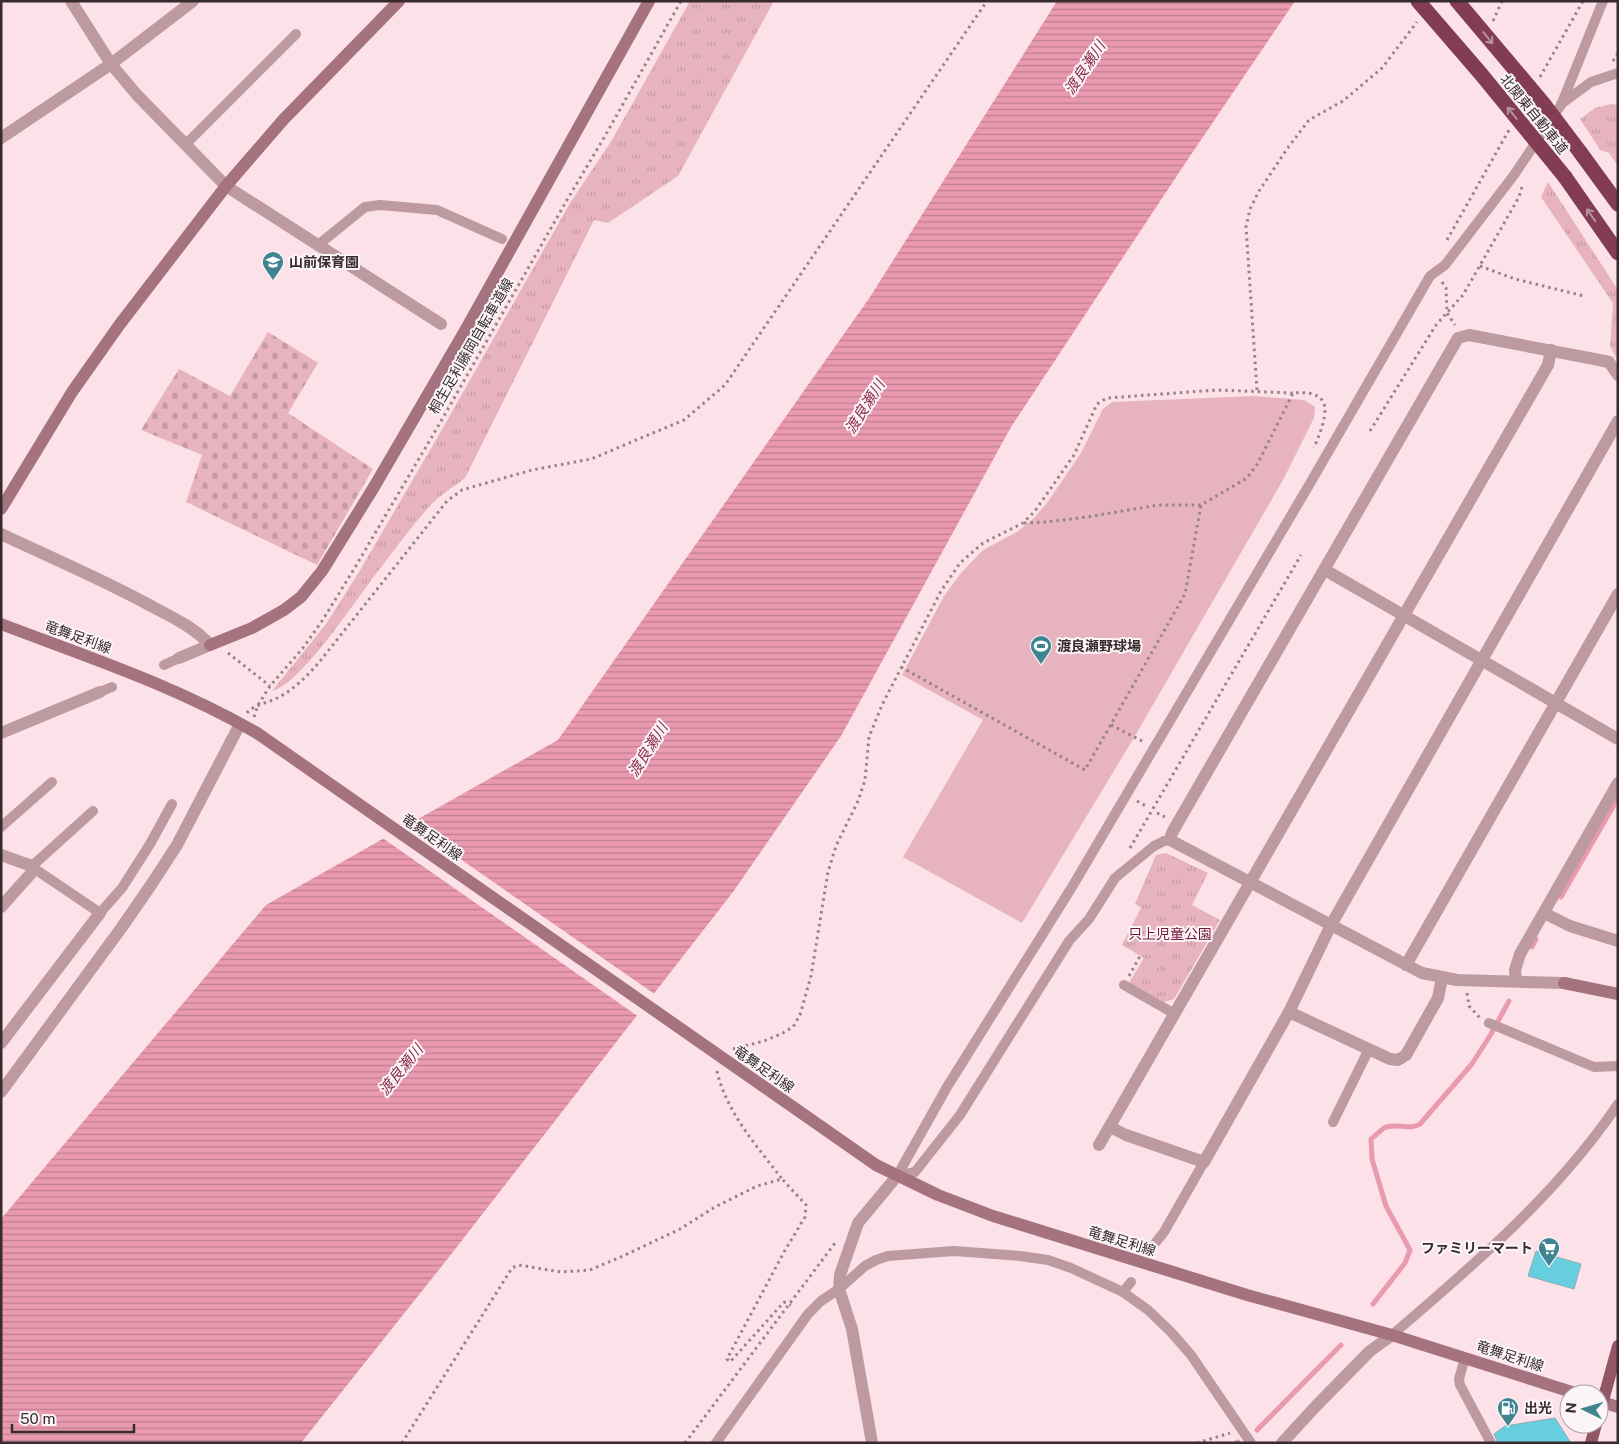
<svg xmlns="http://www.w3.org/2000/svg" width="1619" height="1444" font-family="'Public Sans','Noto Sans JP',sans-serif">
<defs>
<pattern id="grass-tufts" width="24" height="20" patternUnits="userSpaceOnUse" patternTransform="scale(1.25)"><rect width="24" height="20" fill="#e6b3bf"/><path d="M3 7l-1-3M5 7V3M7 7l1-3M15 17l-1-3M17 17v-4M19 17l1-3" fill="none" stroke="#c69aa4"/></pattern>
<pattern id="cemetery-stones" width="16" height="16" patternUnits="userSpaceOnUse" patternTransform="scale(1.25)"><rect width="16" height="16" fill="#e6b3bf"/><path d="M2 7V4a2 2 0 0 1 4 0v3zM10 15v-3a2 2 0 0 1 4 0v3z" fill="#c69aa4"/></pattern>
<pattern id="water-rules" width="6" height="5" patternUnits="userSpaceOnUse" patternTransform="scale(1.25)"><rect width="6" height="5" fill="#ea9ab0"/><path d="M0 2.5h6" fill="none" stroke="#be7e90"/></pattern>
</defs>
<rect width="100%" height="100%" fill="#fce2e8"/>
<g fill="url(#grass-tufts)">
<path d="M690,1H774L678,176L608,223L594,220L465,478C452,488 437,497 427,509C408,531 392,553 375,575C356,600 300,685 272,691L326,624L359,572L444,426L570,203L612,140Z"/>
<path d="M1611,104L1618,105V166L1609,153L1600,150L1597,145L1580,119L1595,108Z"/>
<path d="M1548,182L1618,290V361L1610,346L1613,303L1541,197Z"/>
<path d="M1166,853L1208,873L1192,905L1220,920L1174,999L1164,1002L1129,983L1144,958L1122,945L1141,908L1135,904L1156,855Z"/>
</g>
<path fill="url(#cemetery-stones)" d="M268,332L318,363L288,413L373,469L317,565L186,502L202,455L141,430L179,369L230,396Z"/>
<path fill="#e6b3bf" d="M1254,396L1304,400L1315,407L1314,418L1283,480L1132,741L1022,923L903,857L983,720L902,675L944,596L961,573L983,550L1017,532L1034,518L1047,503L1081,453L1103,409L1112,402Z"/>
<path fill="url(#water-rules)" d="M1057,1H1295L1182,168L1011,427L841,736L733,892L449,1257L301,1443H1V1219L266,905L558,740L870,297Z"/>
<path fill="#fce2e8" d="M407,822L656,995L639,1017L381,837Z"/>
<g fill="none" stroke-linecap="round" stroke-linejoin="round">
<g stroke="#ea9ab0" stroke-width="5">
<path d="M1561,897L1618,798"/>
<path d="M1532,947L1536,939"/>
<path d="M1373,1304L1405,1263L1410,1250L1386,1206L1372,1159L1371,1139C1375,1136 1380,1131 1384,1128C1395,1122 1409,1131 1420,1124L1472,1064L1491,1034L1509,1001"/>
<path d="M1257,1430L1341,1345"/>
<path d="M1236,1443L1238,1442"/>
</g>
</g>
<g fill="#67cee0" stroke="#8bacb3">
<path d="M1536,1251L1581,1264L1574,1289L1528,1276Z"/>
<path d="M1555,1418L1571,1443H1498L1494,1434L1505,1426Z"/>
</g>
<g fill="none" stroke-linecap="round" stroke-linejoin="round">
<g stroke="#968388" stroke-width="3" stroke-dasharray="2.5 4" stroke-linecap="butt">
<path d="M1493,21L1502,1"/>
<path d="M1613,61L1618,53"/>
<path d="M1540,77L1583,1"/>
<path d="M1447,240L1509,130"/>
<path d="M1480,266L1515,279L1584,296"/>
<path d="M1442,282L1446,288L1447,313L1455,325"/>
<path d="M1257,390L1246,227L1250,209L1259,191L1287,149L1309,120L1343,101L1382,68L1417,22"/>
<path d="M1370,431L1436,325L1463,295L1519,197L1522,187"/>
<path d="M1024,523L1046,522L1087,517L1158,505H1201L1247,478L1258,463L1293,393C1339,389 1325,420 1314,448"/>
<path d="M228,653L270,686"/>
<path d="M901,667L1085,770L1185,594L1201,505"/>
<path d="M247,713C254,704 269,703 279,697C296,688 309,674 321,660L447,501L462,490L479,485L532,470L591,459L684,420L725,385L987,1"/>
<path d="M254,717L258,705L270,686L303,648L322,621L354,569L440,423L567,200L605,136L681,1"/>
<path d="M1111,725L1144,742"/>
<path d="M1137,801L1148,807"/>
<path d="M1157,813L1165,817"/>
<path d="M1130,848L1301,555"/>
<path d="M1129,976L1140,956"/>
<path d="M1467,993L1469,1006L1480,1018"/>
<path d="M733,1049L764,1041L781,1034L793,1027L800,1015L811,976L828,872L836,846L858,801L865,780L869,737L882,705L941,591L960,563L983,543L1023,523L1035,511L1074,455L1097,404L1107,398L1217,390L1293,393"/>
<path d="M717,1071C726,1112 757,1146 782,1179"/>
<path d="M402,1443L512,1268L519,1265L561,1272L590,1270L623,1256L680,1229L715,1207L757,1186L782,1179L806,1205L805,1217L784,1252L727,1359L730,1362L784,1302L791,1305"/>
<path d="M685,1443L835,1243"/>
<path d="M1197,1443L1230,1433"/>
</g>
<g stroke="#bd99a2" stroke-width="10">
<path d="M1561,104L1591,82L1618,73"/>
<path d="M185,145L296,34"/>
<path d="M318,245L365,207L380,205L437,210L502,239"/>
<path d="M164,665L179,658"/>
<path d="M100,692L112,687"/>
<path d="M1,827L52,782"/>
<path d="M31,867L93,811"/>
<path d="M35,869L100,913L122,888L150,844L172,804"/>
<path d="M1124,985L1175,1014"/>
<path d="M1489,1023L1594,1067L1618,1066"/>
<path d="M1333,1122L1369,1049"/>
<path d="M897,1176L947,1087L1072,887L1312,480L1430,276L1445,265L1514,175L1561,105L1603,1"/>
<path d="M897,1176L915,1172L960,1115L1069,941L1089,919L1115,878L1154,846L1164,841L1170,840"/>
<path d="M1156,1242L1164,1232L1204,1162"/>
<path d="M1123,1292L1131,1282"/>
<path d="M1392,1335C1474,1265 1558,1193 1618,1104"/>
<path d="M1465,1358L1459,1379L1460,1385L1491,1443"/>
<path d="M716,1443L808,1314L821,1301L839,1289L865,1266L876,1260L888,1256L954,1251L1020,1256L1048,1260L1071,1268L1123,1292L1148,1310L1171,1332L1191,1355L1251,1443"/>
</g>
<g stroke="#bd99a2" stroke-width="12">
<path d="M71,1L111,64L137,95L226,186L441,324"/>
<path d="M1,138L111,64L193,1"/>
<path d="M1,534C52,558 104,580 153,607C174,618 195,628 210,645L179,658"/>
<path d="M1325,570L1618,739"/>
<path d="M1,733L100,692"/>
<path d="M1,855L29,865L35,869L1,907"/>
<path d="M1544,913L1570,926L1618,941"/>
<path d="M1406,965L1618,594"/>
<path d="M1516,981L1515,970L1520,954L1618,783"/>
<path d="M1564,983L1457,980L1422,973L1170,840L1172,833L1177,824L1458,338L1469,335L1594,359L1609,362L1618,375"/>
<path d="M1289,1012L1390,1059L1398,1060L1406,1055L1438,998L1442,978"/>
<path d="M1,1043L100,913"/>
<path d="M1,1092L122,927L151,885L177,845L240,724"/>
<path d="M1110,1127L1126,1135L1204,1162L1289,1012L1331,925L1618,421"/>
<path d="M1099,1145L1548,365L1551,350"/>
<path d="M872,1443L852,1329L839,1289L840,1275L858,1223L897,1176"/>
<path d="M1282,1443L1316,1406L1370,1351L1392,1335"/>
</g>
<g stroke="#a57280" stroke-width="12">
<path d="M1,509L72,392L120,324L226,186L283,120L399,1"/>
<path d="M1,624C88,657 176,686 257,733"/>
<path d="M210,645L252,628L284,610L301,597L322,571L374,487L466,329L649,1"/>
<path d="M1564,983L1618,994"/>
<path d="M876,1165L938,1195L993,1216L1247,1295L1392,1335L1578,1394"/>
<path d="M1599,1401L1618,1407"/>
</g>
<g stroke="#935667" stroke-width="12">
<path d="M1599,1415L1618,1346"/>
<path d="M1591,1443L1596,1424"/>
</g>
<g stroke="#823d52" stroke-width="15">
<path d="M1580,152L1618,204"/>
<path d="M1565,177L1618,253"/>
</g>
<path stroke="#a57280" stroke-width="12" d="M257,733L876,1165"/>
<g stroke="#823d52" stroke-width="15">
<path d="M1418,1L1481,74L1565,177"/>
<path d="M1457,1L1543,103L1580,152"/>
</g>
</g>
<defs><path id="oneway-shaft" d="M-6 0H5M1.5-3L5.5 0L1.5 3" fill="none" stroke-width="1.6" stroke-linecap="round" stroke-linejoin="round" transform="scale(1.25)"/></defs>
<g stroke="#b9909c">
<use href="#oneway-shaft" transform="translate(1488 38) rotate(51)"/>
<use href="#oneway-shaft" transform="translate(1512 113) rotate(-129)"/>
<use href="#oneway-shaft" transform="translate(1591 215) rotate(-125)"/>
</g>
<defs>
<g id="school-pin" transform="scale(1.125)"><path d="M0 17L-7.5 6A9.5 9.5 0 1 1 7.5 6Z" fill="#3f8490" stroke="#fcf5f7"/><path d="M0-5L7-2L0 1L-7-2ZM-4 1L0 2.5L4 1V4Q0 6-4 4Z" fill="#fff"/></g>
<g id="stadium-pin" transform="scale(1.125)"><path d="M0 17L-7.5 6A9.5 9.5 0 1 1 7.5 6Z" fill="#3f8490" stroke="#fcf5f7"/><path d="M0-5a6.5 5 0 1 0 0 10a6.5 5 0 1 0 0-10ZM-3.5-1.8h7v3.6h-7Z" fill="#fff"/></g>
<g id="supermarket-pin" transform="scale(1.125)"><path d="M0 17L-7.5 6A9.5 9.5 0 1 1 7.5 6Z" fill="#3f8490" stroke="#fcf5f7"/><path d="M-6-5.5h2.5l.6 2H6L4.5 2H-2.5L-4.4-4H-6ZM-1.5 3.2a1.3 1.3 0 1 0 .1 0ZM3 3.2a1.3 1.3 0 1 0 .1 0Z" fill="#fff"/></g>
<g id="fuel-pin" transform="scale(1.125)"><path d="M0 17L-7.5 6A9.5 9.5 0 1 1 7.5 6Z" fill="#3f8490" stroke="#fcf5f7"/><path d="M-5.5-6h7V0h2V4h1.3V-2.5L3-4.5l.8-.8L6-3V5H2.5V1h-1V6h-7ZM-4.2-4.7v3.2H.2V-4.7Z" fill="#fff"/></g>
</defs>
<g fill-rule="evenodd">
<use href="#school-pin" x="273" y="262"/>
<use href="#stadium-pin" x="1041" y="646"/>
<use href="#supermarket-pin" x="1549" y="1248"/>
<use href="#fuel-pin" x="1508" y="1408"/>
</g>
<g text-anchor="middle" stroke-width="4" stroke-linejoin="round" paint-order="stroke">
<g font-size="14" fill="#372b2e" stroke="#fcf5f7">
<text transform="translate(1534 114) rotate(51)" y="5">北関東自動車道</text>
<text transform="translate(471 346) rotate(-60)" y="5">桐生足利藤岡自転車道線</text>
<text transform="translate(78 637) rotate(20)" y="5">竜舞足利線</text>
<text transform="translate(432 837) rotate(35)" y="5">竜舞足利線</text>
<text transform="translate(764 1069) rotate(35)" y="5">竜舞足利線</text>
<text transform="translate(1122 1241) rotate(17)" y="5">竜舞足利線</text>
<text transform="translate(1510 1356) rotate(18)" y="5">竜舞足利線</text>
</g>
<g font-size="14" font-weight="bold" fill="#372b2e" stroke="#fcf5f7" text-anchor="start">
<text x="289" y="267">山前保育園</text>
<text x="1057" y="651">渡良瀬野球場</text>
<text x="1533" y="1253" text-anchor="end">ファミリーマート</text>
<text x="1524" y="1413">出光</text>
</g>
<g font-size="14" fill="#73173c" stroke="#fcf5f7">
<text x="1170" y="939">只上児童公園</text>
</g>
<g font-size="15" font-style="italic" fill="#8a2d4e" stroke="#fcf5f7">
<text transform="translate(1085 68) rotate(-56)" y="5">渡良瀬川</text>
<text transform="translate(865 407) rotate(-58)" y="5">渡良瀬川</text>
<text transform="translate(648 750) rotate(-58)" y="5">渡良瀬川</text>
<text transform="translate(401 1070) rotate(-51)" y="5">渡良瀬川</text>
</g>
</g>
<rect width="1619" height="1444" fill="none" stroke="#372b2e" stroke-width="5"/>
<g transform="translate(1584 1409) rotate(275)"><circle r="24" fill="#fcf5f7" stroke="#ada4a7"/>
<path d="M0-4L9 19L0 12L-9 19Z" fill="#3f8490"/>
<text y="-8" font-size="14" font-weight="bold" text-anchor="middle" fill="#372b2e">N</text>
</g>
<path d="M12 1424v8h122v-8" fill="none" stroke="#372b2e" stroke-width="2.5"/>
<text x="20" y="1424" font-size="15" fill="#372b2e" stroke="#fcf5f7" stroke-width="4" paint-order="stroke">50 m</text>
</svg>
